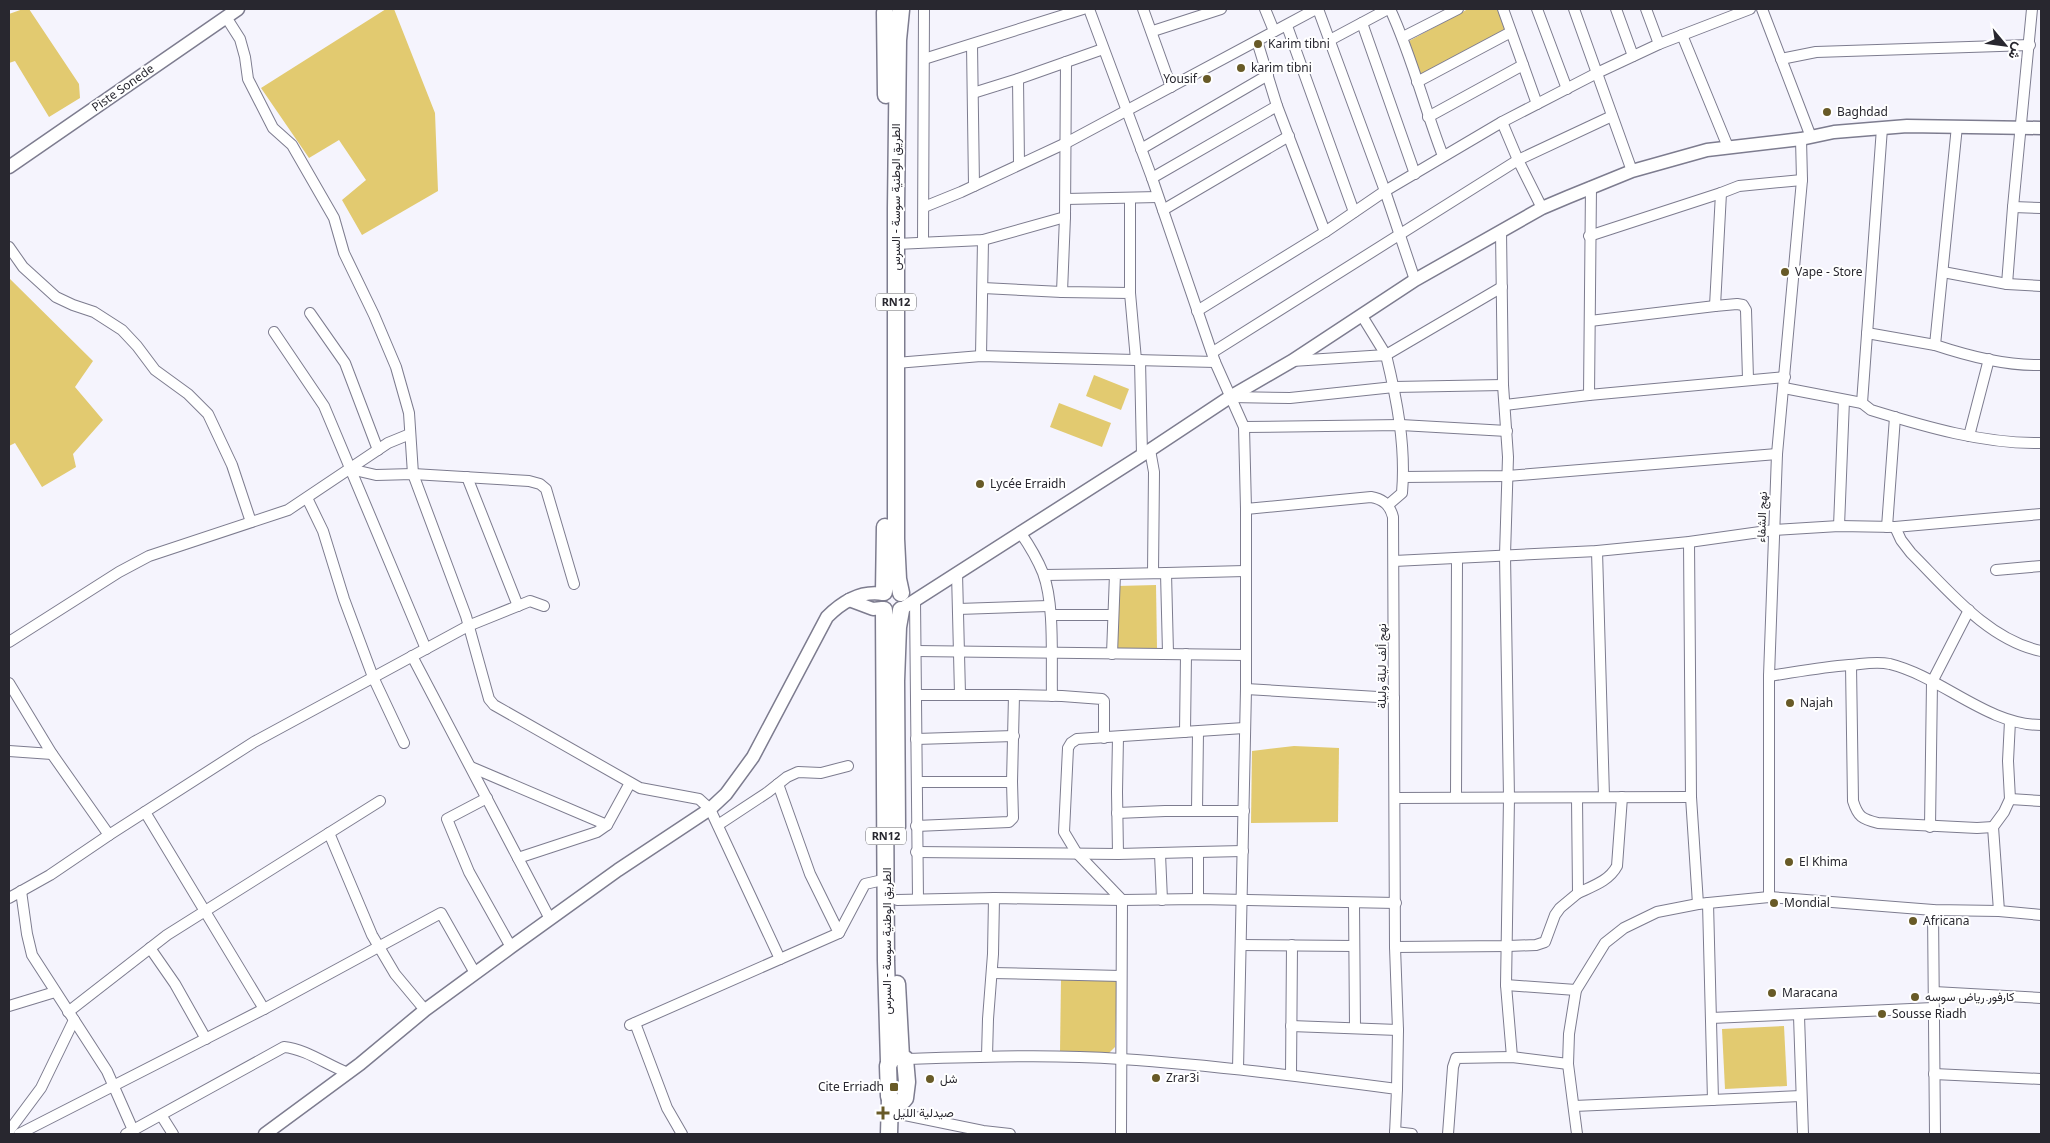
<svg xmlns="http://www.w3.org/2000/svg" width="2050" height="1143" font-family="'Noto Sans',Vazirmatn,sans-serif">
<rect width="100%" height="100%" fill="#f5f4fd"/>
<g fill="#e2ca70">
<path d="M23,9H29L79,84L80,98L49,117L15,61L9,63V14Z"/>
<path d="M386,9H394L435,113L438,191L362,235L342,200L366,180L339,140L309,158L261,88Z"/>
<path d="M1468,9H1499L1507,29L1424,76L1419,75L1409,41Z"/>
<path d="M9,278L93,361L75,387L103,420L73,454L76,467L42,487L15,443L9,446Z"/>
<path d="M1094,375L1129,389L1121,410L1086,396Z"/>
<path d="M1059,403L1111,423L1102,447L1050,427Z"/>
<path d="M1156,585L1157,649H1118L1117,586Z"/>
<path d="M1294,746L1339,748L1338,822L1251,823L1252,751Z"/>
<path d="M1061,979H1117L1115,1047L1107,1055L1060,1052Z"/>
<path d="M1784,1026L1787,1086L1725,1089L1722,1029Z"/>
</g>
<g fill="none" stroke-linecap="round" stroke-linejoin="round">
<g stroke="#7d7c8f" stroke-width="12">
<g id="minor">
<path d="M1089,9L1152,178L1215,362L1244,427L1246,509L1371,497C1383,499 1390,505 1393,517L1395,947L1398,1030L1397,1089"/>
<path d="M1143,9L1171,87"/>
<path d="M1265,9L1274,31"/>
<path d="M1318,9L1385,191L1415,280"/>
<path d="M1390,9C1412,56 1424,107 1443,156"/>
<path d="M1503,9L1537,104"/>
<path d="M1537,9L1567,89"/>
<path d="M1574,9L1632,171"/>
<path d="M1616,9L1633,56"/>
<path d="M1646,9L1659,44"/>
<path d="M1762,9L1811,137"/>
<path d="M226,17L240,39L245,57L248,79L273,128L292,145L334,218L344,253L374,315L396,367L409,413L413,474L466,616L489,699L494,705L640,788L699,799L710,809L780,959"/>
<path d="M1362,23L1415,174"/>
<path d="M1287,26L1354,212"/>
<path d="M1153,31L1221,9"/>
<path d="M1682,35L1728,147"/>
<path d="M1403,37L1458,9"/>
<path d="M1330,40L1388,9"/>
<path d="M1257,41L1277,106L1325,232"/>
<path d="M972,45L974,186"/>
<path d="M924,59L1083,9"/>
<path d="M1781,59L1816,52L2030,45"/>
<path d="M1018,79L1019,164"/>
<path d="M1417,82L1511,32"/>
<path d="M973,93L1018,79L1103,49"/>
<path d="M1428,117L1523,65"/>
<path d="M1502,122L1518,160L1542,208"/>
<path d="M1957,126L1935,345C1968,356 2006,366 2041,365"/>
<path d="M1882,128L1862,403L1871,410C1926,427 1984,444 2041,443"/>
<path d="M1141,149L1268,75"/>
<path d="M1152,178L1277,106"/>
<path d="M1066,199L1158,197"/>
<path d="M1130,199V293"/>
<path d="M924,207L961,192L1066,143L1316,9"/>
<path d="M2013,207L2041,208"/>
<path d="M1163,210L1289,136"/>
<path d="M1065,217L1062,292L1130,293L1136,360"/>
<path d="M1501,231L1503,385L1508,457L1505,555L1509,798L1506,985L1512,1057"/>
<path d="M1589,236L1721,193L1739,186L1802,180"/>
<path d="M923,242L924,9"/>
<path d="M896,244L983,240L1065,217L1066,62"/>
<path d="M9,247L23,267L56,297L73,305L94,312L122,330L137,346L155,370L188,394L208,414L232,465L251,522"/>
<path d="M1943,272L2007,284L2041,286"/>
<path d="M2007,284L2013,207L2032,9"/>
<path d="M983,288L1062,292"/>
<path d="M1715,306L1721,193"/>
<path d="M1197,311L1325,232L1385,191L1502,122L1597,73L1659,44L1750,9"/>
<path d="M310,313L345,363L378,450"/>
<path d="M1362,316L1386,355L1502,287"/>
<path d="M1590,321L1715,306L1737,304L1743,305L1746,310L1748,379"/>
<path d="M274,332L324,406L426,649"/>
<path d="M1867,333L1935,345"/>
<path d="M1213,352L1518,160L1612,116"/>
<path d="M981,356L983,240"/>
<path d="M1140,360L1142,455"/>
<path d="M1292,361L1386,355C1397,400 1406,446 1402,493L1388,505"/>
<path d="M896,363L981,356L1215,362"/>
<path d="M1784,388L1862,403"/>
<path d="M1589,395L1591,187"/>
<path d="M1230,397L1290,398L1394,387L1503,385"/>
<path d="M1505,405L1589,395L1785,377"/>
<path d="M1244,427L1401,425L1507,431"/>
<path d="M1969,436L1989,359"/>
<path d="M1150,450L1154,472L1153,573"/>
<path d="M350,469L376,475L413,474L529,481L540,484L546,489L574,584"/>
<path d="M467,477L518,606"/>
<path d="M1403,477L1507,476L1777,454"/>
<path d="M307,498L323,531L344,599L373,677L404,743"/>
<path d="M1839,526L1844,400"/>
<path d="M1887,527L1895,417"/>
<path d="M1895,527L1901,540L1911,553C1948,590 1988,640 2041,651"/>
<path d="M1020,532C1029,545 1037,558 1043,573C1055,605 1051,660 1052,696"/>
<path d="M1689,542L1691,797L1698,904"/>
<path d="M1597,551L1604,797"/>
<path d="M1394,561L1597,551L1689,542L1774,530L1839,526L1895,527L2041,514"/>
<path d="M1996,570L2041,566"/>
<path d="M957,573L960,694"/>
<path d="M1166,573L1245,571"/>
<path d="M1044,575L1115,574"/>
<path d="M915,600L918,899"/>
<path d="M958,609L1049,606"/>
<path d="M1051,615H1113"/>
<path d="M9,642L119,572L149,556L288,510L388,443L410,434"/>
<path d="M916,651L1246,655"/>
<path d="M1112,654L1115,574L1166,573L1168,653"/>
<path d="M412,656L550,919"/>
<path d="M1851,665L1853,801C1858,817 1862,819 1878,823L1977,828L1993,827"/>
<path d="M1769,676C1796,672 1822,667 1849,665C1863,664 1876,661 1890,664C1942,677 1987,725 2041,725"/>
<path d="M9,683L52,754L109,835L254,742L468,626L530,601L544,606"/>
<path d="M1246,689L1394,698"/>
<path d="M916,695H1014L1012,782H917"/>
<path d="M1014,695L1062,696L1102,699L1104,701V738"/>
<path d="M1185,732L1186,654"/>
<path d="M916,739L1014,736"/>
<path d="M9,751L52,754"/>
<path d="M471,767L607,825"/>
<path d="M778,784L810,874L839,933"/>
<path d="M1456,797L1457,559"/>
<path d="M487,798L447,819L469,872L511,947"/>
<path d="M1395,798L1691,797"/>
<path d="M2010,799L2041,801"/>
<path d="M1197,811L1198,732"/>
<path d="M145,812L264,1009"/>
<path d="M1117,813L1165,811H1244"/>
<path d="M718,825L768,792L787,777L798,772L821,773L848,766"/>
<path d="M916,826L1009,822L1013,818L1012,782"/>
<path d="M1930,827L1932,682L1969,610"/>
<path d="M329,833L372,935L395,974L425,1010"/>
<path d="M916,852L1118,854L1198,852V899"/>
<path d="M1198,852L1243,851"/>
<path d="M1118,854L1117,792L1118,737"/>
<path d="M1160,854L1162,900"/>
<path d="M518,858L597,832L607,825L630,783"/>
<path d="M21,891L27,934L32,955L107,1071L133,1130"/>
<path d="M1578,893C1593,886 1609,881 1617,866L1622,797"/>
<path d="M1769,897V676L1777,454L1802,180L1801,139"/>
<path d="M9,898L50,875L109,835"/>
<path d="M897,900L994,898L1122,900L1198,899L1396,903"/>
<path d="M1708,903L1713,1100"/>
<path d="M1354,904L1355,1027"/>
<path d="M1933,910L1935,1134"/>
<path d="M1999,911L1993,827L2004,812L2010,799L2008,761L2010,721"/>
<path d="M1241,945L1354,946"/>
<path d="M1395,947L1508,946L1536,945L1545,942L1555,915L1560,908L1578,893L1577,798"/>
<path d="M150,948L175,984L206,1039"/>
<path d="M992,973L1121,976"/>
<path d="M1506,985L1576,990"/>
<path d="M1934,992L2041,998"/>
<path d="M9,1006L55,992"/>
<path d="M68,1012L167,935L380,801"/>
<path d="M1799,1016L1803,1134"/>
<path d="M1711,1018L1933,1008"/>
<path d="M635,1023L667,1108L682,1134"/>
<path d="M630,1025L839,933L865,884L887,879"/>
<path d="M1291,1026L1398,1030"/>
<path d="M987,1056L988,1019L993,954L994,898"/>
<path d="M905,1059C977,1057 1049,1054 1121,1059C1213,1065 1305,1077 1397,1089L1395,1134"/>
<path d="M1238,1069L1246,689V509"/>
<path d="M1934,1074L2041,1079"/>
<path d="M1291,1075L1292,945"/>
<path d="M1574,1106L1801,1096"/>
<path d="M900,1114L983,1131L1010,1134"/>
<path d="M161,1115L173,1134"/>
<path d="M9,1131L41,1088L74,1020"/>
<path d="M1395,1132L1412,1134"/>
<path d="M19,1134L264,1009L441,913L475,973"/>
<path d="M126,1134L284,1047C306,1049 327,1065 348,1073"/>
<path d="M1121,1134L1122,900L1076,852L1064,832L1068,748L1071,743L1077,739L1244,728"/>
<path d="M1448,1134L1453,1067L1456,1058L1512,1057L1568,1064"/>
<path d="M1577,1134L1568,1064L1569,1034L1576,990L1605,943L1624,928L1657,912L1698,904L1769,897L1933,910L1999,911L2041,915"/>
</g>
</g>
<g stroke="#7d7c8f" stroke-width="15">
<g id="tertiary">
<path d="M9,167L238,9"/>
<path d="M849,600L873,609L882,608"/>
<path d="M903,608L1150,450L1230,397L1292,361L1415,280L1542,208L1568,197L1632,171L1707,150L1801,139L1834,132L1907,126L2041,128"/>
<path d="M265,1134L360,1064L425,1010L511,947L618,870L710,809L726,794L753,757L827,617C842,602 860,590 883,594"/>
</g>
</g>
<g stroke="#7d7c8f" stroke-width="19">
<g id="trunk">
<path d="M901,10L898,40L896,208V539L898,579L901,593"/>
<path d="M885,12L886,95"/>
<path d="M884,592L885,527"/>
<path d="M884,610L886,961L889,1062"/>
<path d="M897,827L896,681L898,627L901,610"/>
<path d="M897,984L901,1057"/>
<path d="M898,1056L905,1059L907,1082L905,1098C900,1105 896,1104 890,1099L889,1096L888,1066L891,1059Z"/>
<path d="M889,1134L890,1099"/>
</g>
</g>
<use href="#minor" stroke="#fff" stroke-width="10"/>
<use href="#tertiary" stroke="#fff" stroke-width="12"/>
<use href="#trunk" stroke="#fff" stroke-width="16"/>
</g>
<g fill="#685a27" stroke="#fff" stroke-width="2">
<circle cx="1258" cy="44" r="5"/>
<circle cx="1241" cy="68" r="5"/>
<circle cx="1207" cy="79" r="5"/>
<circle cx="1827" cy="112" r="5"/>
<circle cx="1785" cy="272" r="5"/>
<circle cx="980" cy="484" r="5"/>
<circle cx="1790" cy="703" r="5"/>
<circle cx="1789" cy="862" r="5"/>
<circle cx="1774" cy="903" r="5"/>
<circle cx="1913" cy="921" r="5"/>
<circle cx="1772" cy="993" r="5"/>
<circle cx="1915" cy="997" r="5"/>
<circle cx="1882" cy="1014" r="5"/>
<circle cx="1156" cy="1078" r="5"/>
<circle cx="930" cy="1079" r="5"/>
<rect x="889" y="1082" width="10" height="10" rx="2.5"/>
<path d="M880.5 1105.5h5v5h5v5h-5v5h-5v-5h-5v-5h5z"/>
</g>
<g text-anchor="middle" stroke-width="4" stroke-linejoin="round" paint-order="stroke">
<g fill="#fff" stroke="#68686d" stroke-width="1">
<rect x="876" y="293.5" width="40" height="17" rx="4"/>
<rect x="866" y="827.5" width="40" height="17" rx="4"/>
</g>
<g font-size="11" font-weight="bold" fill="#28272f">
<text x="896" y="306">RN12</text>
<text x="886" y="840">RN12</text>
</g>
<g font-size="12" fill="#28272f" stroke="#fff" text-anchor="start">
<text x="1268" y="48">Karim tibni</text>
<text x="1251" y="72">karim tibni</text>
<text x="1197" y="83" text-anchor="end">Yousif</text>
<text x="1837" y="116">Baghdad</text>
<text x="1795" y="276">Vape - Store</text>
<text x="990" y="488">Lycée Erraidh</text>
<text x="1800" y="707">Najah</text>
<text x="1799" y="866">El Khima</text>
<text x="1784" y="907">Mondial</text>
<text x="1923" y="925">Africana</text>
<text x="1782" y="997">Maracana</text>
<text x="1925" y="1001">كارفور رياض سوسه</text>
<text x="1892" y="1018">Sousse Riadh</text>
<text x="1166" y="1082">Zrar3i</text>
<text x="940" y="1083">شل</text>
<text x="884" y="1091" text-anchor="end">Cite Erriadh</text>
<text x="893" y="1117">صيدلية الليل</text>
</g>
<g font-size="12" fill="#28272f" stroke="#fff">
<text transform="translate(123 88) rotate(-35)" y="4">Piste Sonede</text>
<text transform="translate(896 197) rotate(-90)" y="4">الطريق الوطنية سوسة - السرس</text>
<text transform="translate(1762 517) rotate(-88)" y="4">نهج الشفاء</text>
<text transform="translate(1382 666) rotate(-90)" y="4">نهج ألف ليلة وليلة</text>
<text transform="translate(887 941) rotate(-90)" y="4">الطريق الوطنية سوسة - السرس</text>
</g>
</g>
<rect width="2050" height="1143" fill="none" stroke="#28272f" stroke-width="20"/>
<g transform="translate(2005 45) rotate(119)" stroke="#ffffff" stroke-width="4" paint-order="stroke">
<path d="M0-4L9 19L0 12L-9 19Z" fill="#28272f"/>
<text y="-8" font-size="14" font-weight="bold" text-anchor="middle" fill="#28272f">ش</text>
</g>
</svg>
